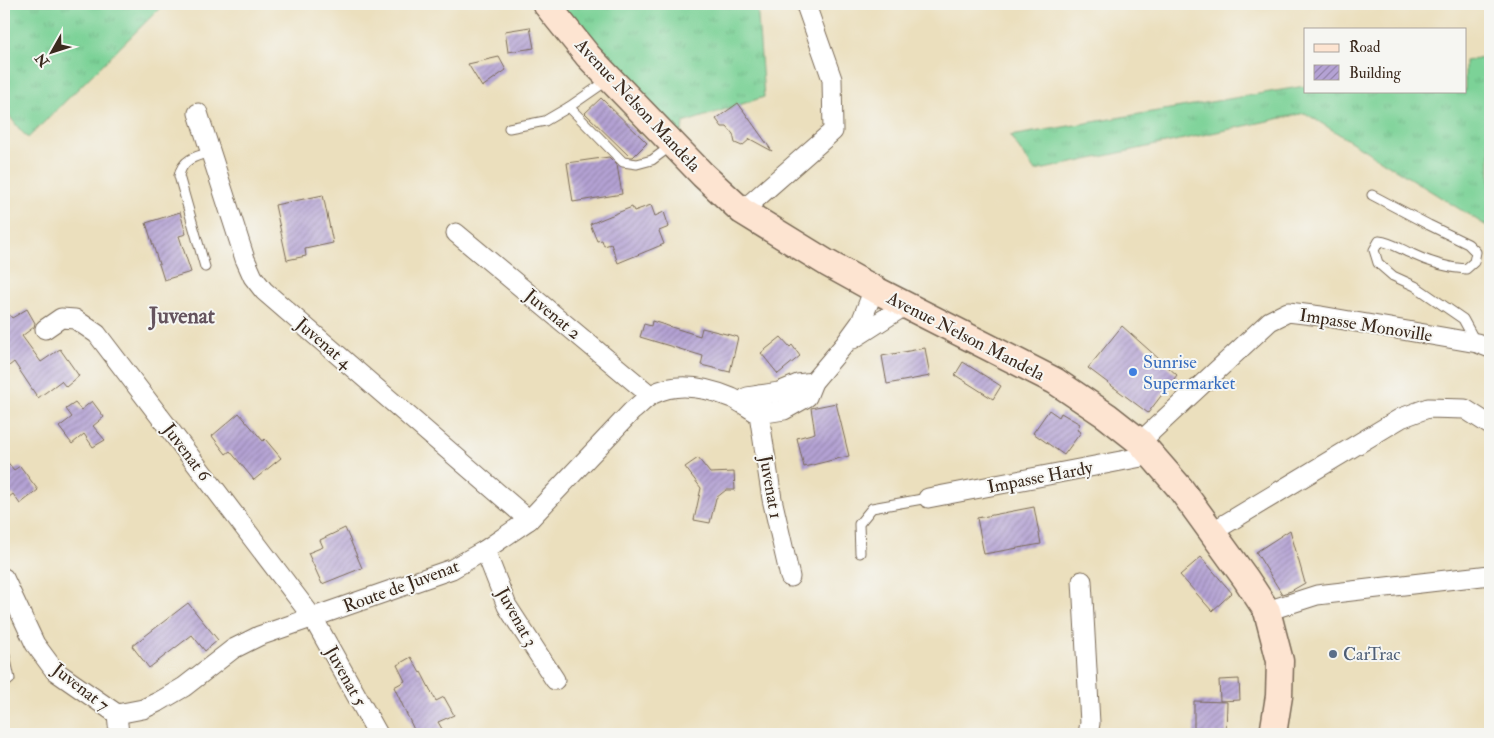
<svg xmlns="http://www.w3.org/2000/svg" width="1494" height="738" font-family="'IM FELL Double Pica',serif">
<defs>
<pattern id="grass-tufts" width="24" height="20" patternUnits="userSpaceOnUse" patternTransform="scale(1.25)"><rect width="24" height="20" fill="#7bd297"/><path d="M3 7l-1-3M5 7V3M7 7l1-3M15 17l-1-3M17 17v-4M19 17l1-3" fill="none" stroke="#6bb482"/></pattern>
<pattern id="building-hatch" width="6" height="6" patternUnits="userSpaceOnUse" patternTransform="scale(1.25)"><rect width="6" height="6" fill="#b4a2d4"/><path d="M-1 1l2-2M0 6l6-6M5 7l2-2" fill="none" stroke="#9484ab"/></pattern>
</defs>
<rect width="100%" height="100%" fill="#f6f6f2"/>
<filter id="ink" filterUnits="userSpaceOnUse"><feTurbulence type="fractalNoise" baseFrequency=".02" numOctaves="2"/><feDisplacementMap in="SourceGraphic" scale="10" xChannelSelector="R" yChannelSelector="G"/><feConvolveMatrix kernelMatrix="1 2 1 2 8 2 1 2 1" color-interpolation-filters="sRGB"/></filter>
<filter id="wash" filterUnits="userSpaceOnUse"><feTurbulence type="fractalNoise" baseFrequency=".0096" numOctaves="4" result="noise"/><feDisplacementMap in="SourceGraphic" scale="20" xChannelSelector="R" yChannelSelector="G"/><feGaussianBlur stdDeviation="1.12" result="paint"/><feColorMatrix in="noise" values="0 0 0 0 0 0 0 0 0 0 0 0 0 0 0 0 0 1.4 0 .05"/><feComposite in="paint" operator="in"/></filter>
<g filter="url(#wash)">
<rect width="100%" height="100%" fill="#ebdfbd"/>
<g fill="url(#grass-tufts)" stroke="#5b7e5a">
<path d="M4,4H164L28,138L21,131L4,109Z"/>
<path d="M555,4H757L764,97L683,123L681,138Z"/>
<path d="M1490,57V228L1305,113L1035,171L1010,136L1305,86V91H1465V61Z"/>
</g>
<g id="blocks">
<g fill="url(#building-hatch)">
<path d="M530,27L534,48L508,52L505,31Z"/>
<path d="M499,57L506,70L482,87L468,64Z"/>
<path d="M601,98L647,143L633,157H630L585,113Z"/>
<path d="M738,103L772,151L750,139L742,146L735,143L733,134L727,127H722L716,119Z"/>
<path d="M609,157L617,165L622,194L573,202L567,163Z"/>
<path d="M323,195L333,243L305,249L306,256L287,260L275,205Z"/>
<path d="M651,205L655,216L664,212L669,227L659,231L664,244L618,263L611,244L604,246L602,240L597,241L590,224L632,207L634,211Z"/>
<path d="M180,212L186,234L179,236L191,272L164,280L146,223Z"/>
<path d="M4,308L12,318L27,309L35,323L34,327L22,336L41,362L60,349L79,376L66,387L61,381L38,398L14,362L4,370Z"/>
<path d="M652,321L700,336L702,328L738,337L730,372L701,365L703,356L640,337L644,324L651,326Z"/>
<path d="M1122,326L1177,375L1148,413L1088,368Z"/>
<path d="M781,337L790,347L792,345L800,356L778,374L761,353Z"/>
<path d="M925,348L930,376L887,384L882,356Z"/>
<path d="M963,362L1001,386L993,399L955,375Z"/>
<path d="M92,401L104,417L93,426L105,440L93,447L84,434L72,444L59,427L72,417L66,409L75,403L81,410Z"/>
<path d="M836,403L849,456L804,467L797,438L815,433L811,408Z"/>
<path d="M1049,410L1059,417L1061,413L1080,424L1077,430L1081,432L1064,455L1033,433Z"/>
<path d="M239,413L263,441L265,439L281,458L254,480L230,451L226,454L212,436Z"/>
<path d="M4,458L14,470L20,466L38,490L20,504L13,494L4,501Z"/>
<path d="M698,458L710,473L734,472L735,490H726L716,498L710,523L694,520L701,488L685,467Z"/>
<path d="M1034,507L1041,544L984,554L977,518Z"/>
<path d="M345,528L362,568L322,584L308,553L323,547L320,540Z"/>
<path d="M1290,530L1305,583L1291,591L1282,594L1256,552Z"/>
<path d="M1201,557L1232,593L1212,611L1180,575Z"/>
<path d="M188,603L218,640L205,651L192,635L149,668L132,646Z"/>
<path d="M411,657L420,673L421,672L436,701L444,697L454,715L438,722L445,734H416L394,687L405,681L397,665Z"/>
<path d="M1239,679L1240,700L1220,701L1219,680Z"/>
<path d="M1194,701L1227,702L1226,734H1194Z"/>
</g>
</g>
</g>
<g filter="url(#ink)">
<use href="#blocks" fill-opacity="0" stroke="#796956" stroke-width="1"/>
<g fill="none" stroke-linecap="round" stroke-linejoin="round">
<g stroke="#796956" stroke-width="11">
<g id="lane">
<path d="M569,107L623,162L637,164L652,160L671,146"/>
<path d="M509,128L545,121L569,107L608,80"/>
<path d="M1372,195L1429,225L1468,244L1476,252L1474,262L1466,269C1447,268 1429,262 1412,254C1400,249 1391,242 1379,241L1374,250L1378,263L1393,276L1415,286L1463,319L1475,341"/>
<path d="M205,267L179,176C182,159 196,156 211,152"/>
<path d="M860,553L859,524L872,508L928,498"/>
<path d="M4,651L10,679L4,684"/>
</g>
</g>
<g stroke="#796956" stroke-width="21">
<g id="street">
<path d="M198,113L245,259L253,277L264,291L529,520"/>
<path d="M742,211L833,131L832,79L807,8"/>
<path d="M456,233L650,395"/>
<path d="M45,329L61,318L75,319L97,334L313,618L378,734"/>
<path d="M853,339L906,305"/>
<path d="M759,395V414L772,499L790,577"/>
<path d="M747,397L779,392L798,384L813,382"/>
<path d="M1140,442L1270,321L1288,312L1321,316L1477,343L1490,348"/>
<path d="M928,498L1152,455"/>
<path d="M1212,532L1401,418L1428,408L1465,409L1490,425"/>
<path d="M485,550L507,606L555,680"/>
<path d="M4,578L35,644L55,671L117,714"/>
<path d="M1082,581L1090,723L1088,734"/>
<path d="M1267,611L1317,595L1490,575"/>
<path d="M117,714L143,709L160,701L184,687L233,649L259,636L452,569L485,550L529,520L632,411C639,406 645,398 653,394C678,381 708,388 732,398C741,402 750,409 759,414L784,410L807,397L813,382L845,344L861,322L874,289"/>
<path d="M117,714L119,734"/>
</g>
</g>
<g stroke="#796956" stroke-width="29">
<path id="secondary" d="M546,4L588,56L703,175L742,211L827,263L874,289L1055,381L1107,416L1140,442L1180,488L1246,579L1267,611L1280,661L1279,696L1273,734"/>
</g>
<use href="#lane" stroke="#fff" stroke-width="9"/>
<use href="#street" stroke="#fff" stroke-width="19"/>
<use href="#secondary" stroke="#fde4d1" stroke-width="26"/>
</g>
</g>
<circle fill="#3f7fe0" stroke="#f6f6f2" stroke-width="2" cx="1133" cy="372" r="5"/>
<circle fill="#5c6f8a" stroke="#f6f6f2" stroke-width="2" cx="1333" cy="654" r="5"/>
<g text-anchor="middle" stroke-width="4" stroke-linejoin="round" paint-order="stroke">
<g font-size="18" fill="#3b2a1e" stroke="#f6f6f2">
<text transform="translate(638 105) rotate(47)" y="6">Avenue Nelson Mandela</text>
<text transform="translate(553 314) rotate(40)" y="6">Juvenat 2</text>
<text transform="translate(1366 325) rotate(9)" y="6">Impasse Monoville</text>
<text transform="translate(966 336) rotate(27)" y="6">Avenue Nelson Mandela</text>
<text transform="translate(324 343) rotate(41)" y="6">Juvenat 4</text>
<text transform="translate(187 452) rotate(53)" y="6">Juvenat 6</text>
<text transform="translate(1040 477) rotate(-11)" y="6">Impasse Hardy</text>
<text transform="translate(771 487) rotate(80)" y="6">Juvenat 1</text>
<text transform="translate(401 586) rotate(-20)" y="6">Route de Juvenat</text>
<text transform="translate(517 617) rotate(61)" y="6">Juvenat 3</text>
<text transform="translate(346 676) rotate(61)" y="6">Juvenat 5</text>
<text transform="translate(81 687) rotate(38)" y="6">Juvenat 7</text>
</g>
<g font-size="18" fill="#366cbe" stroke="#f6f6f2" text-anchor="start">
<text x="1143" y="368">Sunrise<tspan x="1143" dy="21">Supermarket</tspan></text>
</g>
<g font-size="18" fill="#4e5e75" stroke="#f6f6f2" text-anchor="start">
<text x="1343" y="660">CarTrac</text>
</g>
<g font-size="22" font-weight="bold" fill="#65545e" stroke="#f6f6f2">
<text x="182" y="323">Juvenat</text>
</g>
</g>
<rect width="1494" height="738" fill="none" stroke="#f6f6f2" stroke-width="20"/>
<rect x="1304" y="28" width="162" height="65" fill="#f6f6f2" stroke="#aba49d"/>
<rect x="1314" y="44" width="25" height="8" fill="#fde4d1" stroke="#aba49d"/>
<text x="1349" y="52" font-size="15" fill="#3b2a1e">Road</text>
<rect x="1314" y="65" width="25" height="15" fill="url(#building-hatch)" stroke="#aba49d"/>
<text x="1349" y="78" font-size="15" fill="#3b2a1e">Building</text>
<g transform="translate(52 52) rotate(231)" stroke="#f6f6f2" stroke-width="4" paint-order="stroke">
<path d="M0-4L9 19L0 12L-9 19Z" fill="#3b2a1e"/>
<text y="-8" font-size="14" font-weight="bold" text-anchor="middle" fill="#3b2a1e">N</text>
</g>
</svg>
